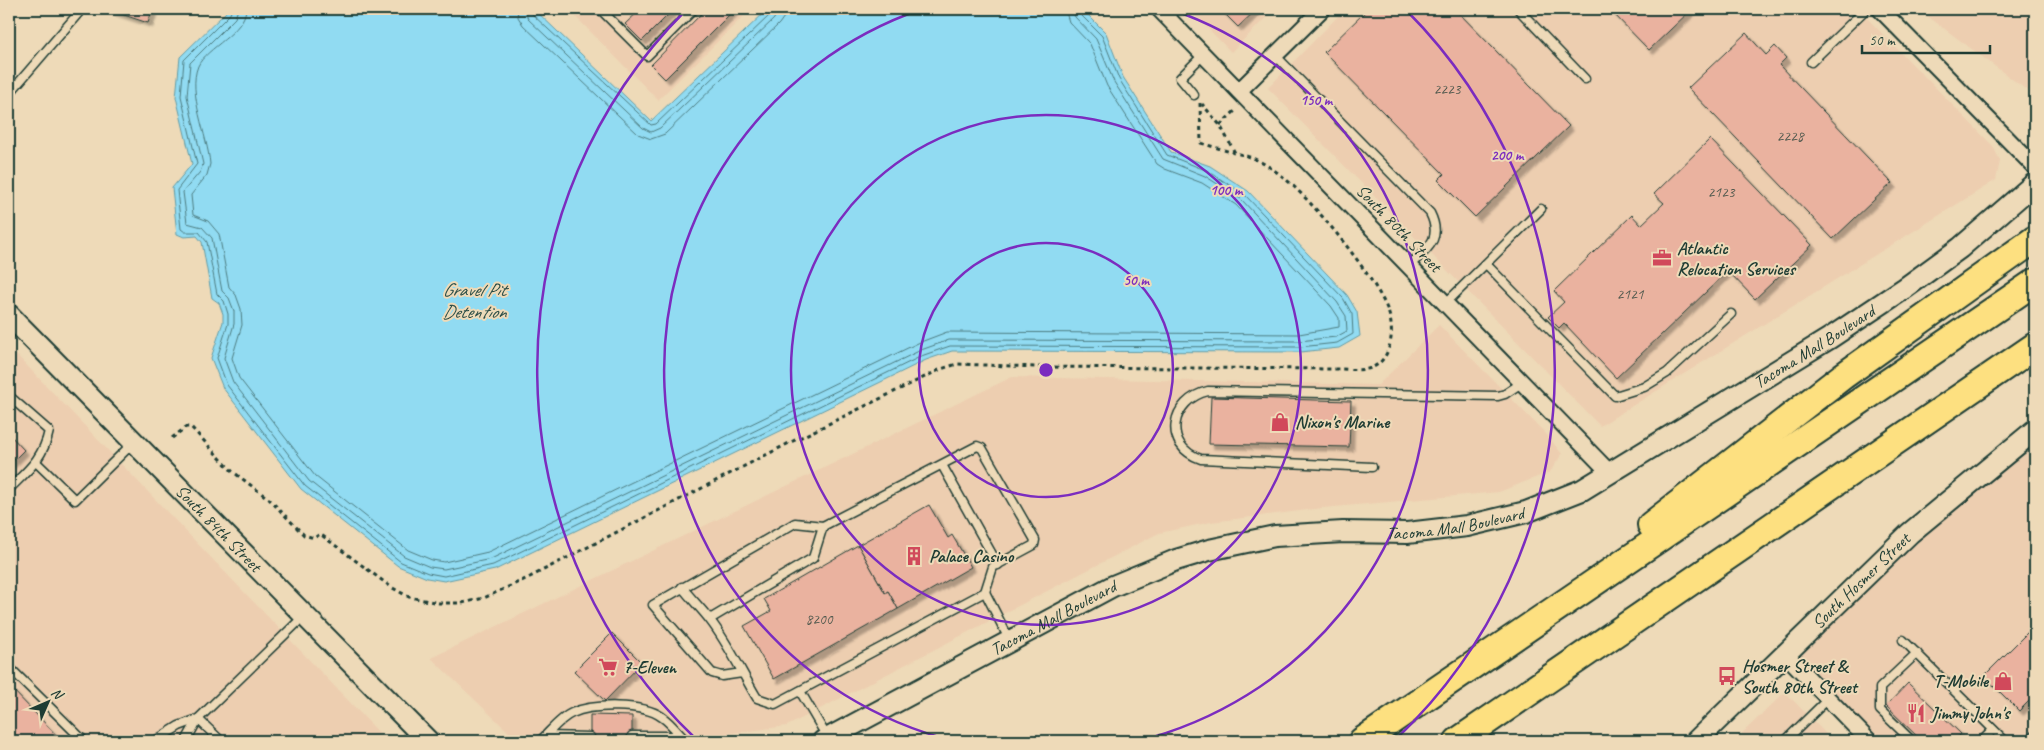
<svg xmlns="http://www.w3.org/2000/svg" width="2044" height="750" font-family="Caveat,sans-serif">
<defs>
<filter id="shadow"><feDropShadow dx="4.5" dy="4.5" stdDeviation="1" flood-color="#0004"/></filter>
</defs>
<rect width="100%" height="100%" fill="#eedab8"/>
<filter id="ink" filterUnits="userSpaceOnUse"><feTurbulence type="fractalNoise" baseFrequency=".02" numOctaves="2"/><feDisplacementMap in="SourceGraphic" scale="10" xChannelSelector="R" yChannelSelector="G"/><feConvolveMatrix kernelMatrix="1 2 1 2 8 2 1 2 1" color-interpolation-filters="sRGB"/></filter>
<g filter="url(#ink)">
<g fill="#edceb0">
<path d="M568,9H751L658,100Z"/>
<path d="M1189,9H1275L1231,52Z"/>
<path d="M1345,9H1858L1993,146L2000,161L1996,180L1600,426L1268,88Z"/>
<path d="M1918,9H2035V84L2028,91Z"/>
<path d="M1439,325L1547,435L1562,454L1550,472L1499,492L1323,508L1211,522L1159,533L787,726L718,735L711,741H518L431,658L1012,377L1378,385Z"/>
<path d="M9,347L387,741H9Z"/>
<path d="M2035,430V741H1869L1785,654Z"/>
<path d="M1785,692L1833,741H1734Z"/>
</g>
<path fill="#91dbf2" stroke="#639ca6" d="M229,9H534L651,121L768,9H1082L1106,33L1123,77L1171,152L1210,166L1248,191L1347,295L1357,312L1360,336L1339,348L1300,352L952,351L926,360L495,570L444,581L427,578L398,566L301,489L223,388L211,358L223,322V314L219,303L212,298L202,242L197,236L184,237L177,234L172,188L192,164L176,97L180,57Z"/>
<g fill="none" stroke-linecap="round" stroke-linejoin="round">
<g stroke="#4d7c80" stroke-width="1">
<path d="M232,9L230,14L184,60L181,96L197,164L177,190L181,229L185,232H199L207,242L217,294L224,301L228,314V324L217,358L227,385L305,486L401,562L428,573L444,576L493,565L924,355L950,346L1300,347L1337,343L1353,334L1352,314L1343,298L1245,195L1208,171L1167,155L1119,79L1102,36L1080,14L1079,9"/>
<path d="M238,9L235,18L190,63L187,96L203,164L200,172L183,192L187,223L202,227L212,238L222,291L229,298L234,311V324L224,358L233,382L309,481L404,556L430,567L444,569L491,559L921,350L949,340L1299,341L1336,337L1347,331L1346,316L1337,302L1241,199L1205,176L1163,159L1114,82L1096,39L1075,17L1072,9"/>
<path d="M246,9C245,32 206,48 198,66C187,92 208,137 210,164L207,175L191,195L193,215L208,221L219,234L229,287L236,295L241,309L242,325L232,358L239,378L315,476L408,550L432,560L444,562L488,552L918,343L947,332L1299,334L1339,327V318L1331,306L1236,205L1202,183L1165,169L1157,164L1107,86L1090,44L1069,22L1065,9"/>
<path d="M517,9L518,17L523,25L638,134L651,139L665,134L779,24L784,17L785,9"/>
<path d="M524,9L528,19L643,128L651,132L660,128L774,19L778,9"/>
<path d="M531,9L533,15L651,125L656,124L770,15L771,9"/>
</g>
</g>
<g fill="#eab29f" stroke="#1f3d34" filter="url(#shadow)">
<path d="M106,9H143L152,11L148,23Z"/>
<path d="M641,9H674L642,41L625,24Z"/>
<path d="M706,9H735L665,79L651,65Z"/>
<path d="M1220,9H1257L1238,27Z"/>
<path d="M1368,9H1455L1569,126L1475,217L1438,180L1444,174L1324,52Z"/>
<path d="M1609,9H1692L1649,50Z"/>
<path d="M1746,33L1766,55L1775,46L1786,58L1779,65L1892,183L1833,239L1688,88Z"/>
<path d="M1710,139L1812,245L1755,299L1728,271L1616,378L1564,323L1559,328L1548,317L1564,302L1554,291L1632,215L1641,225L1664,203L1654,194Z"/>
<path d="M1211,397L1351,401L1349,447L1209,444Z"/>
<path d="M9,434L24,450L9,465Z"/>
<path d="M929,505L948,538L952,535L971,567L898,609L888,591L885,593L858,545Z"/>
<path d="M858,545L885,593L888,591L898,609L774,679L744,626L771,611L764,599Z"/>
<path d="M2035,625V695L2019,711L1984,676Z"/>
<path d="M612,633L642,663L605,701L574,671Z"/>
<path d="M1908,683L1961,734L1954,741H1922L1886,706Z"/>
<path d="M9,686L62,741H9Z"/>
<path d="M590,715L632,716V741H590Z"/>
</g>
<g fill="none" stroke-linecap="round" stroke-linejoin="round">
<g stroke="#1f3d34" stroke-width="11">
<g id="lane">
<path d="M600,9L647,56L694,9"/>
<path d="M1518,9L1585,79"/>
<path d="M1275,55L1430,213C1443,239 1428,248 1409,266"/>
<path d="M1811,62L1866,9"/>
<path d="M9,94L82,9"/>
<path d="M1194,95L1180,78L1204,54"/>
<path d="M1486,264L1615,396L1644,387L1667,373L1731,314"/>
<path d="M1446,303L1541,209"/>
<path d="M9,396L49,431C43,459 28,470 9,489"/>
<path d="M36,462L75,500L134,442"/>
<path d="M942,465L998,565"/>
<path d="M1372,467L1201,459C1162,446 1170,400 1208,391L1498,396L1505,394L1523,382"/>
<path d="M682,587C691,599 701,608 710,620C728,643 742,673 757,698L775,704L985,592L993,567L1034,545L1035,540L982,448L977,446L823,526L795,523L653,605L712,673L722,676L742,673"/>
<path d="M985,592L1010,641"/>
<path d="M710,619L813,558L823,526"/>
<path d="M1903,640L2005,741"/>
<path d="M9,667L84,741"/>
<path d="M800,691L827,737"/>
<path d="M546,736L590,737"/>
<path d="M632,736H681"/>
<path d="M155,741L179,726L198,719L221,741"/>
<path d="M186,741L198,719L303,617"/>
<path d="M540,741C549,733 560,718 572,713C592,704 643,703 662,717C671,723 678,733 686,741"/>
<path d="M1785,741L1828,699"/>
<path d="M1912,741L1880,710V688L1917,653"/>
<path d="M1982,741L1993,730"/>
<path d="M2029,741L2035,735"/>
</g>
</g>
<g stroke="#1f3d34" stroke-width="19">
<g id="street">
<path d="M1159,9L1611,474"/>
<path d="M1880,9L2035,167"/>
<path d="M1239,91L1322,9"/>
<path d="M1785,654L1869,741"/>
</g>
</g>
<g stroke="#1f3d34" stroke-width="24">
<g id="secondary">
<path id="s1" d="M9,315L428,741"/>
<path id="s2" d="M823,741L1113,586L1176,560L1209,550L1275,536L1343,532L1407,533L1467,526L1526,512L1582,490L1830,338L1905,288L1960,248L2035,183"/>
<path id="s3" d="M1696,741L1910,533L2035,430"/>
</g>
</g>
<g stroke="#1f3d34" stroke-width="30">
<g id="highway">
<path d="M1651,525L1843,376L2035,239"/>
<path d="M1362,741L2035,282"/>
<path d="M1458,741L2035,346"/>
</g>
</g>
<g stroke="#1f3d34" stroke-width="3" stroke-dasharray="4 4" stroke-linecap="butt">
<path d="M1200,103L1201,143L1234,153"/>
<path d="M1220,125L1236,110"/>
<path d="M172,438L186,427H191L232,471L269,499L304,535L314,538L320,534L391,587L409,597L439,603H462L484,598L530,577L793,441L941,369L957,364L1037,367L1340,369C1349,369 1363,371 1371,368C1392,360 1395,330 1388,311C1374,275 1313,201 1282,176C1268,165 1252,156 1235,153L1220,125L1202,104"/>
</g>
<use href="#lane" stroke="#eedab8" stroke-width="8"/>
<use href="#street" stroke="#eedab8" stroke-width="15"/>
<use href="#secondary" stroke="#eedab8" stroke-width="20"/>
<use href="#highway" stroke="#fde080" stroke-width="26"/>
</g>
</g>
<g fill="none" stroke="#7b2cbf" stroke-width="2.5">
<circle cx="1046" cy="370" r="127"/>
<circle cx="1046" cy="370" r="255"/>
<path d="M954 741A382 382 0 0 1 922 9M1170 9A382 382 0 0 1 1138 741"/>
<path d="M696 739A509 509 0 0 1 686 10M1406 10A509 509 0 0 1 1396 739"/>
</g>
<defs>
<g id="office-bare" transform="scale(1.5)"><path d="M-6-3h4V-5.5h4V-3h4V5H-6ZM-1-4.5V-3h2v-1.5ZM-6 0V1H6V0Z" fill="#d1495b" stroke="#eedab8" stroke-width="2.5" paint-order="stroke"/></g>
<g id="shop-bare" transform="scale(1.5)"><path d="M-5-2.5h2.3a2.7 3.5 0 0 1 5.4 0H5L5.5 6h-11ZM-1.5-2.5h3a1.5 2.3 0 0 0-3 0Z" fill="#d1495b" stroke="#eedab8" stroke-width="2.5" paint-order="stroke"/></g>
<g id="building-bare" transform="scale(1.5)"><path d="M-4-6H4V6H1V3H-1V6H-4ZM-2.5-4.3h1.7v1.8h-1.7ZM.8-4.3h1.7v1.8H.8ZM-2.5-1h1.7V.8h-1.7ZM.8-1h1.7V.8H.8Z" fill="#d1495b" stroke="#eedab8" stroke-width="2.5" paint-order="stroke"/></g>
<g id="supermarket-bare" transform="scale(1.5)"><path d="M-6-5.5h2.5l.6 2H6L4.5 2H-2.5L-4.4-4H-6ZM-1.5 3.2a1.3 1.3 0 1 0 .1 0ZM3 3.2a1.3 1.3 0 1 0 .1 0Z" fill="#d1495b" stroke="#eedab8" stroke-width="2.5" paint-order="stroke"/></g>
<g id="bus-bare" transform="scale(1.5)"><path d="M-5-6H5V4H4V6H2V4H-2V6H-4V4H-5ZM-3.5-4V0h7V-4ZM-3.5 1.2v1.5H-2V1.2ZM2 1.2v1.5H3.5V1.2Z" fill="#d1495b" stroke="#eedab8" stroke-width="2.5" paint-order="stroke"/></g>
<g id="restaurant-bare" transform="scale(1.5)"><path d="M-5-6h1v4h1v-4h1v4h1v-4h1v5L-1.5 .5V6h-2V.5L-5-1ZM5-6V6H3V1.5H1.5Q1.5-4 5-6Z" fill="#d1495b" stroke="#eedab8" stroke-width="2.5" paint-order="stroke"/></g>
</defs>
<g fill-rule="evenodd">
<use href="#office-bare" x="1662" y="258"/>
<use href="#shop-bare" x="1280" y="422"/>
<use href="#building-bare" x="914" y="556"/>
<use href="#supermarket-bare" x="608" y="667"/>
<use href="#bus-bare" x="1727" y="676"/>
<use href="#shop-bare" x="2003" y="681"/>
<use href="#restaurant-bare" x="1916" y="713"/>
</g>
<g text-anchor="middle" stroke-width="4" stroke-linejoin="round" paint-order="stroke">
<g font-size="15" fill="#525a4f">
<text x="1447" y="94">2223</text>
<text x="1790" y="141">2228</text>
<text x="1721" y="197">2123</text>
<text x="1630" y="299">2121</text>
<text x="819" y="624">8200</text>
</g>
<g font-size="18" fill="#1f3d34" stroke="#eedab8">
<text transform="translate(1399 228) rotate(46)" y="6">South 80th Street</text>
<text dy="6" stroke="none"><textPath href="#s2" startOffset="1085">Tacoma Mall Boulevard</textPath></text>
<text dy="6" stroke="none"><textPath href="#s2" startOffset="680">Tacoma Mall Boulevard</textPath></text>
<text dy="6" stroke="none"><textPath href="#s1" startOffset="299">South 84th Street</textPath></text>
<text dy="6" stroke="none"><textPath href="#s3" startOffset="230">South Hosmer Street</textPath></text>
<text dy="6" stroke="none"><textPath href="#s2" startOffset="261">Tacoma Mall Boulevard</textPath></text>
</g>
<g font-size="18" font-weight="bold" fill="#1f3d34" stroke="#eedab8" text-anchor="start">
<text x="1677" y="254">Atlantic<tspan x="1677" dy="21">Relocation Services</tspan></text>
<text x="1295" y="428">Nixon's Marine</text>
<text x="929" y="562">Palace Casino</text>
<text x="1742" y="672">Hosmer Street &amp;<tspan x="1742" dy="21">South 80th Street</tspan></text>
<text x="623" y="673">7-Eleven</text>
<text x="1988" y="687" text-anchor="end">T-Mobile</text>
<text x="1931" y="719">Jimmy John's</text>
</g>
<g font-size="19" font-style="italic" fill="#2a4d47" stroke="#eedab8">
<text x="474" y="296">Gravel Pit<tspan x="474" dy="22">Detention</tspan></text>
</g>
</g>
<circle cx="1046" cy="370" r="8" fill="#7b2cbf" stroke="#eedab8" stroke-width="2.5"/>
<g font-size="15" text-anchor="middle" font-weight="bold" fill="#7b2cbf" stroke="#eedab8" stroke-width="4" stroke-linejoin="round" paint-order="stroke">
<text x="1316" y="105">150 m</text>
<text x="1507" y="160">200 m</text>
<text x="1226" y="195">100 m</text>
<text x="1136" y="285">50 m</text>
</g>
<rect width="2044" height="750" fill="none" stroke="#eedab8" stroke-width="30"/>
<rect x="15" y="15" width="2014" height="720" fill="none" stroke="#1f3d34" stroke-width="2" filter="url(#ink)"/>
<g transform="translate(48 702) rotate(45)" stroke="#eedab8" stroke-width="4" paint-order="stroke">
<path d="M0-4L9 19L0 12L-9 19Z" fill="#1f3d34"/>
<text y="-8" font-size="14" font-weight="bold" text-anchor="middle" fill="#1f3d34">N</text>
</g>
<path d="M1862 45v8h128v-8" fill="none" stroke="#1f3d34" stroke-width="2.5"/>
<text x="1869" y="45" font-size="15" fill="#1f3d34" stroke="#eedab8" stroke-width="4" paint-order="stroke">50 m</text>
</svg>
